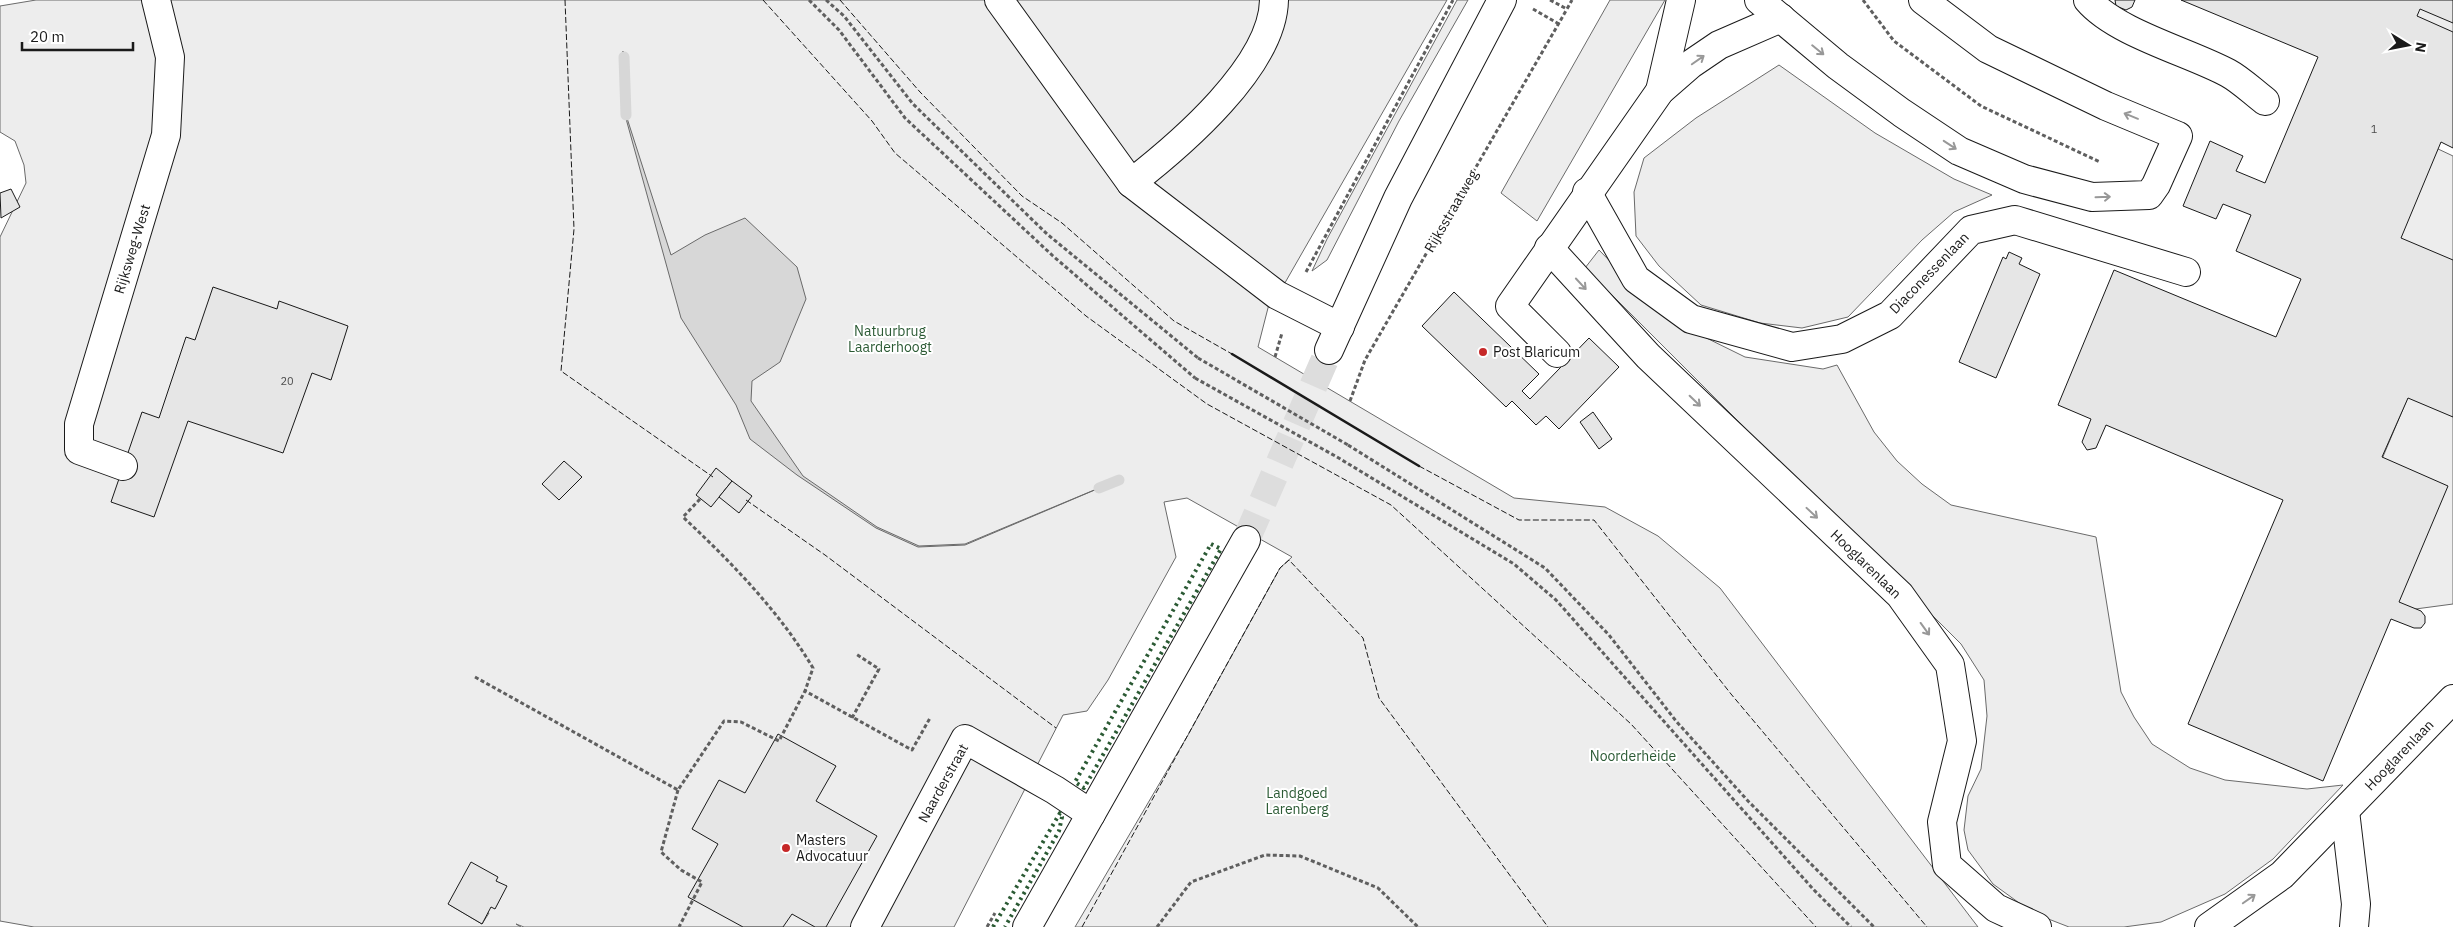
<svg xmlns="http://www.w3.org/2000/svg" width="2453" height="927" font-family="'IBM Plex Sans',sans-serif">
<rect width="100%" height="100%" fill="#fff"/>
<g fill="#ededed" stroke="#6a6a6a" fill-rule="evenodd">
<path d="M36,0H992L1128,186L1269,304L1258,347L1514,498L1605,507L1658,536L1720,588L1978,927H1075L1188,735L1280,568L1292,557L1187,498L1164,502L1176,557L1108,680L1087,711L1063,715L954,927H524L516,924L521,927H34L0,921V237L26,183L24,165L15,141L0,132V6ZM450,905L483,911L489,913L482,924Z"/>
<path d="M1006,0H1266L1241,69L1131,176Z"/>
<path d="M1283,0H1447L1282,288L1139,182L1183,151Z"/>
<path d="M1457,0H1468L1399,121L1327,260L1312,271L1327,239Z"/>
<path d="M1610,0H1665L1537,221L1501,193Z"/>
<path d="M2420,0H2453V35L2412,18Z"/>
<path d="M1779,65L1875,133L1954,179L1992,195L1954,212L1922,240L1848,317L1802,328L1760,323L1701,305L1659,266L1636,236L1634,192L1644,158L1696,118Z"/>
<path d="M2436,148L2453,156V263L2398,240Z"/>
<path d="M1599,250L1638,290L1678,324L1745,357L1823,369L1837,365L1874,432L1897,461L1922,484L1951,505L2096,537L2121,692L2134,717L2152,744L2190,768L2225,780L2307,789L2343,785L2273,859L2225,894L2161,922L2124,927H2069L2033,913L1993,884L1968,850L1964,830L1968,796L1981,769L1987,716L1984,680L1961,644L1585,268Z"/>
<path d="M2408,397L2453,416V604L2393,612L2382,459Z"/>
</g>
<path fill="#d7d7d7" stroke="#6a6a6a" d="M623,51L626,115L671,255L705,235L745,218L797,267L806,299L780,362L752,381L751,401L803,476L877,527L919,546L965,544L1123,478L965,545L918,547L876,528L797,475L750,439L736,405L681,318L625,115Z"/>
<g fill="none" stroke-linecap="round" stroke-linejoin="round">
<g stroke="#d7d7d7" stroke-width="11">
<path d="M624,57L626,115"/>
<path d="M1099,488L1119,480"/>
</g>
</g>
<g fill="#e6e6e6" stroke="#1a1a1a">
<path d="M2115,0H2135L2132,7L2126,10L2116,6Z"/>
<path d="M2181,0H2453V23L2420,9L2417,16L2453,32V148L2441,142L2401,238L2453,260V417L2408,398L2382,457L2448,486L2399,602L2421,611L2425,616V623L2421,628H2414L2391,619L2323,781L2188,724L2283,500L2106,425L2096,448L2087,450L2082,442L2091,419L2058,405L2114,270L2276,337L2301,279L2236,251L2251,215L2223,204L2216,219L2183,206L2210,141L2243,156L2236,171L2265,183L2318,57Z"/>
<path d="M11,189L20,207L1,218L0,193Z"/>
<path d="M2009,252L2022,258L2019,264L2040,274L1996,378L1959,362L2003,257L2006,259Z"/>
<path d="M213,287L277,309L279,301L348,326L331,380L312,373L283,453L188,421L154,517L111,502L142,412L159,418L186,337L195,340Z"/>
<path d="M1454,292L1539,374L1522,391L1530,399L1589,338L1619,367L1559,429L1546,416L1536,425L1512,401L1506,407L1422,326Z"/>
<path d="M1593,412L1612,439L1599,449L1580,422Z"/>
<path d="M564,461L582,477L559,500L542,484Z"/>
<path d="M716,468L732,481L711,507L696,495Z"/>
<path d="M732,481L752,496L739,513L719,497Z"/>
<path d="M778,734L836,766L816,801L877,836L826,927H815L792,914L783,927H743L688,897L718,844L692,829L719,780L745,793Z"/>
<path d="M471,862L498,877L496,881L507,886L495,909L491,907L482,924L448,904Z"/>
</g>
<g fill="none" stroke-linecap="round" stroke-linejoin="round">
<path stroke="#ddd" stroke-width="28" stroke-dasharray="28 14" stroke-linecap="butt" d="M1246,540L1329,350"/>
<g stroke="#1a1a1a" stroke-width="30">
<g id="minor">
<path d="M999,0L1131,183L1277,295L1340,327"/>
<path d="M1759,0L1838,66L1902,113L1959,151L2024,179L2092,197L2149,195L2156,185L2178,136L2106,106L1988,49L1923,0"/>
<path d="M2088,0C2116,33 2189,52 2228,73C2241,80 2253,92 2265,101"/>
<path d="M1660,91L1681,0"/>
<path d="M1131,183C1180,145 1273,66 1274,0"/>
<path d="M1587,192L1636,279L1691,319L1792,347L1842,339L1890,315L1971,230L2015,220L2186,272"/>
<path d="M1549,248L1648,356L1900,595L1950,665L1962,741L1942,822L1947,865L1996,908L2037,927"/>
<path d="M1329,350L1398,198L1502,0"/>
<path d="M1557,353L1510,306L1660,91L1691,64L1719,45L1781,18"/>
<path d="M123,466L79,450V424L166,135L170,57L156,0"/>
<path d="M2345,811L2356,904L2354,927"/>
<path d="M865,927L965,739L1055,790L1091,814"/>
<path d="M1027,927L1246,540"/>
<path d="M2209,927L2282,875L2453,699"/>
</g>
</g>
<g stroke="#5f5f5f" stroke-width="3" stroke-dasharray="4 2.5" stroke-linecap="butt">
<path d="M809,0L839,30L905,118L1053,256L1195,378"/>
<path d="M826,0L844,16L913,104L1047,234L1198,358"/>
<path d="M1550,0L1567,9L1572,0"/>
<path d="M1863,0L1894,41L1981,106L2100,162"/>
<path d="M1533,9L1559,24"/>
<path d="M1306,272L1453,0"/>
<path d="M1275,357L1282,333"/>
<path d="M1350,401L1365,360L1567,9"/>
<path d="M1348,445L1545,568L1609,635L1676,721L1748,801L1874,927"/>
<path d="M1337,457L1514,564L1556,600L1813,889L1851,927"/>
<path d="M700,499L683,517C731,562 779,611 813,668L805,691"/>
<path d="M475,677L678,790L724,721L741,722L779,741L805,691L912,750L930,718"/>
<path d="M852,718L879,669L856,654"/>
<path d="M678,790L661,852L681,870L702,882L679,927"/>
<path d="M987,927L995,913"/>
<path d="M1157,927L1191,882L1265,855L1300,856L1378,888L1418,927"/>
</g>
<use href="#minor" stroke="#fff" stroke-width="28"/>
<g stroke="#5f5f5f" stroke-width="3" stroke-dasharray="4 2.5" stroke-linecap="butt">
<path d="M1198,358L1348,445"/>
<path d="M1195,378L1337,457"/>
</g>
<g stroke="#2b5a34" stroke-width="4" stroke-dasharray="2.5 4" stroke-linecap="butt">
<path d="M1211,544L1221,549L1084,788L1075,782Z"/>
<path d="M993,927L1060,813L1062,817L1059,831L1005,927"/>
</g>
<g stroke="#1a1a1a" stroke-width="1" stroke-dasharray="6 2.5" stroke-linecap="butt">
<path d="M565,0L574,229L561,371L713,477"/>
<path d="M763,0L872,121L895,153L1086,316L1207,404L1391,505L1631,724L1816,927"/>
<path d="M840,0L920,92L1022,196L1062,223L1174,321L1232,354"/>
<path d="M1419,466L1519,520H1594L1731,694L1927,927"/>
<path d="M746,500L825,555L1056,728"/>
<path d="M1082,927L1280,568L1289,560L1363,638L1379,698L1548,927"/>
</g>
<path stroke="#1a1a1a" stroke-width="2.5" d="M1232,354L1419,466"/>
</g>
<defs><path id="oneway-shaft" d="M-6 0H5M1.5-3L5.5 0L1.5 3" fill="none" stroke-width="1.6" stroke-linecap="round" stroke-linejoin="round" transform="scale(1.25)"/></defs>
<g stroke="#989898">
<use href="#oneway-shaft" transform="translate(1818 50) rotate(39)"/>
<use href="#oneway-shaft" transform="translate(1698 60) rotate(-35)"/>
<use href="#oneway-shaft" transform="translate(2131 116) rotate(-158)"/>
<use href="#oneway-shaft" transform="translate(1950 145) rotate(33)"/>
<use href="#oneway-shaft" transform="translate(2103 197) rotate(-2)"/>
<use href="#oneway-shaft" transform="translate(1581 284) rotate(47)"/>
<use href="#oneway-shaft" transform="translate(1695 401) rotate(44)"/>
<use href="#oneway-shaft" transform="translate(1812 513) rotate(43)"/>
<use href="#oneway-shaft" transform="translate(1925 629) rotate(54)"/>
<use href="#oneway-shaft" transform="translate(2249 899) rotate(-35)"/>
</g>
<g fill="#c62828" stroke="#fff" stroke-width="2">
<circle cx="1483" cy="352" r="5"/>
<circle cx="786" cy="848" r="5"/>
</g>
<g text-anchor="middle" stroke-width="4" stroke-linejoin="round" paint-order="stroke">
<g font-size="11" fill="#4d4d4d">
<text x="2374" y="133">1</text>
<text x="287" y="385">20</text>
</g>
<g font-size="14" fill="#1a1a1a" stroke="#fff">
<text transform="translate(1451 211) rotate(-60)" y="5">Rijksstraatweg</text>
<text transform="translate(132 249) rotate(-73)" y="5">Rijksweg-West</text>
<text transform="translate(1929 273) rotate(-46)" y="5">Diaconessenlaan</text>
<text transform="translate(1866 564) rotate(44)" y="5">Hooglarenlaan</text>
<text transform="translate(2399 755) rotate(-46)" y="5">Hooglarenlaan</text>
<text transform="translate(943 783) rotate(-61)" y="5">Naarderstraat</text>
</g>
<g font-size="14" fill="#2b5a34" stroke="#fff">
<text x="890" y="336">Natuurbrug<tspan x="890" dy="16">Laarderhoogt</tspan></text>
<text x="1633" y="761">Noorderheide</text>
<text x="1297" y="798">Landgoed<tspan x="1297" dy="16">Larenberg</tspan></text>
</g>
<g font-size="14" fill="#1a1a1a" stroke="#fff" text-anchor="start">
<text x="1493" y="357">Post Blaricum</text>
<text x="796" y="845">Masters<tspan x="796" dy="16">Advocatuur</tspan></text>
</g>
</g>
<g transform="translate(2408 45) rotate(100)" stroke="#ffffff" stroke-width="4" paint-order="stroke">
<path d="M0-4L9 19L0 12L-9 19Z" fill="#1a1a1a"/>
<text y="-8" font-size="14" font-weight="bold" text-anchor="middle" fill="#1a1a1a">N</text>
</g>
<path d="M22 42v8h111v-8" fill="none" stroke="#1a1a1a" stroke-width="2.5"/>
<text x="30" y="42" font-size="15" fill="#1a1a1a" stroke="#ffffff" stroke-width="4" paint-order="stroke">20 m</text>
</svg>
